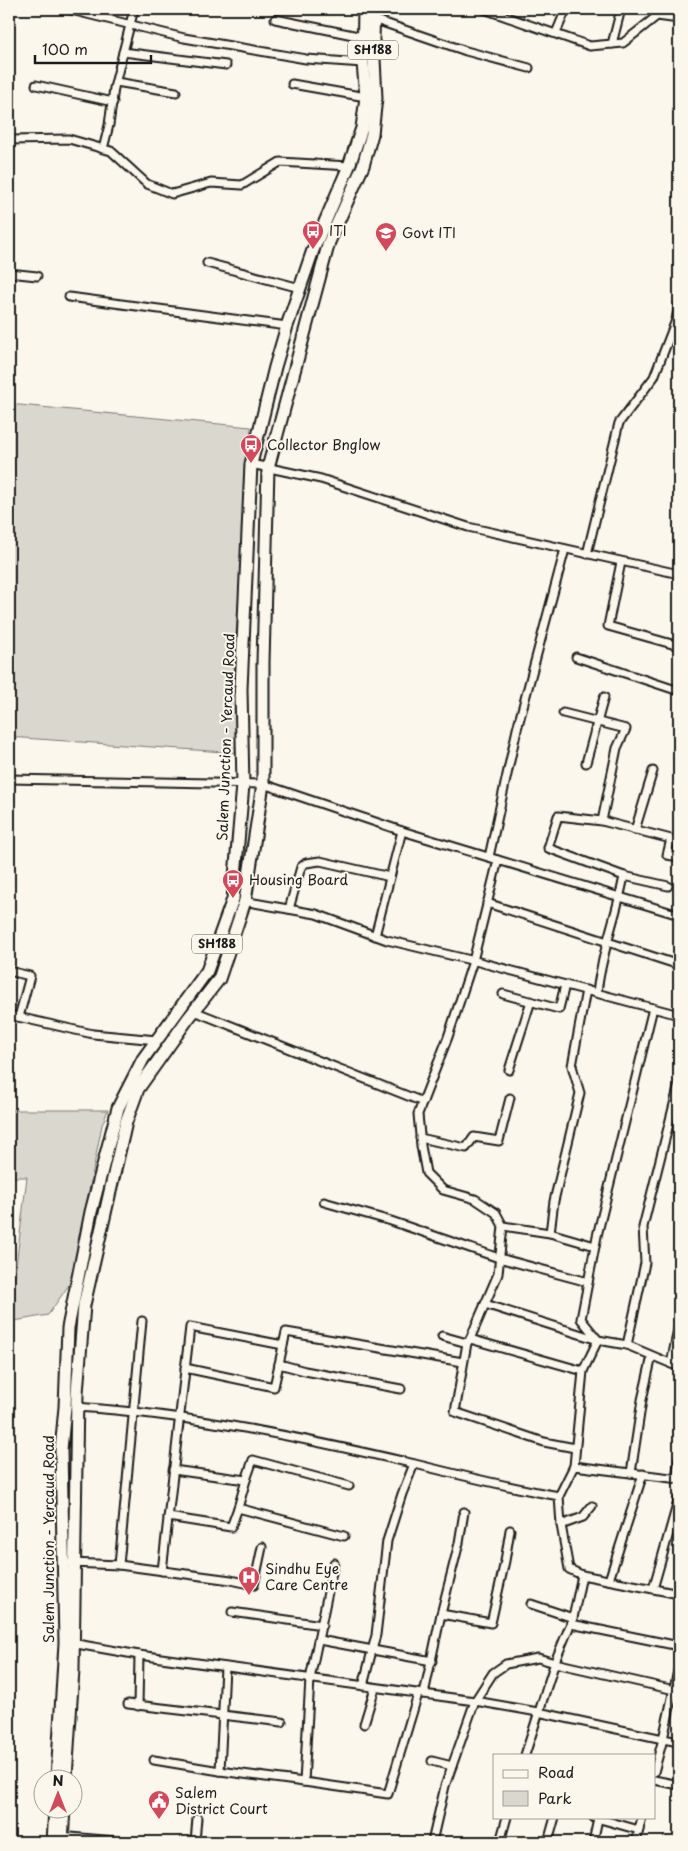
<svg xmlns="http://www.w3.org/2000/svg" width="688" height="1851" font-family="'Playpen Sans',sans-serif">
<rect width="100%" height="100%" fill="#fbf7ec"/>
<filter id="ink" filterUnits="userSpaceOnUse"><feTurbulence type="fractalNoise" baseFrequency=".02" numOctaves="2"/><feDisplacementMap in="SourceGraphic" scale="10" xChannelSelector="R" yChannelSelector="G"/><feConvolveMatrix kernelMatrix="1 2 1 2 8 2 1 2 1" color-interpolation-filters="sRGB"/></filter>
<g filter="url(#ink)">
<g fill="#dad7ce" stroke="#7b7a75">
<path d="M9,404L251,427L234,662L238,753L9,737Z"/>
<path d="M9,1110H108L102,1125L71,1282L48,1315L9,1322L27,1177H9Z"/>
</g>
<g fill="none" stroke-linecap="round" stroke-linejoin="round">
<g stroke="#1c1c1c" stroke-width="11">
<g id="street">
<path d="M67,9L184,38L306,59L363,63"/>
<path d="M484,9L590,46L623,43L657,16L679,19"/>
<path d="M275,19L363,37"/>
<path d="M373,19L466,51L529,68"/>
<path d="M556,33L566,9"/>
<path d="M612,44L621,9"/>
<path d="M123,52L226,65"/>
<path d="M116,82L176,92"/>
<path d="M292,84L366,97"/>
<path d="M36,85L113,102"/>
<path d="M9,140L69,139L111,151L147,184L172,194L211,183L242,185L280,162L349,166"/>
<path d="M103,149L109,125L114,88L134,9"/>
<path d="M207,263L300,288"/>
<path d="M9,273L37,276"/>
<path d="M69,297L287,326"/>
<path d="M251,464L321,479L468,527L679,574"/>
<path d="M587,554L619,423L654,377L676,320L679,304"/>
<path d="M621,562L608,626L679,646"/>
<path d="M576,657L679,691"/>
<path d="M563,713L626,729L617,748L602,821L558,816L548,848L624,876L668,886"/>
<path d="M586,763L604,697"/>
<path d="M9,779L263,784L402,831L498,860L473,961L448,1037L418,1114L421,1146L426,1173L443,1190L475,1199L496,1213L503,1226L498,1274L470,1339"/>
<path d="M602,821L671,839L667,855L679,857"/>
<path d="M635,830L653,771"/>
<path d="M489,857L517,729L565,549"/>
<path d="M498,860L679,915"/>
<path d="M243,901L316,914L387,940L479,962L679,1015"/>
<path d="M487,903L679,965"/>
<path d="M289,909L301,867L306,863L320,861L390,877"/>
<path d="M375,936L402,831"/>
<path d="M9,971L30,976L19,1017"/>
<path d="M586,990L572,1066L580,1093L554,1201L550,1233L595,1246"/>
<path d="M597,993C601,953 617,915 624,876"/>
<path d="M503,994L559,1009L565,985"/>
<path d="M194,1011L423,1102"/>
<path d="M9,1015L93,1034L157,1040"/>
<path d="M509,1070L531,1001"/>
<path d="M420,1138L466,1148L474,1137L499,1141L510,1098"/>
<path d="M324,1202L391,1221L499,1258L588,1282"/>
<path d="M503,1226L550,1233"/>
<path d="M485,1304L598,1340L581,1319L597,1236L653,1008"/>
<path d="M442,1336L467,1343L470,1339L583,1371L574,1466"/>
<path d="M467,1343L455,1412L544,1442L575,1448"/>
<path d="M627,1345L645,1263L643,1227L679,1084"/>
<path d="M279,1364L305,1371L401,1389"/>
<path d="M671,1364L679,1324"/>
<path d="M185,1368L274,1387L286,1332L463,1362"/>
<path d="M583,1371L598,1340L627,1345L679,1367"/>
<path d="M75,1407C190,1414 303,1438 415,1464C463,1476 511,1488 559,1496L561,1525L569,1569L582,1575"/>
<path d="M173,1470L246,1480L238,1508L344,1536"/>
<path d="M631,1473L642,1400L652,1356"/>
<path d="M676,1478L679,1458"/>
<path d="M246,1480L253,1460L349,1486"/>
<path d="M559,1496L574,1466L679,1479"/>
<path d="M168,1517L231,1527L238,1508"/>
<path d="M561,1525L583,1517L592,1506"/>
<path d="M71,1563L119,1565L142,1321"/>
<path d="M334,1563L310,1679L304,1782L388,1794L418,1694"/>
<path d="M119,1565L231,1580L254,1585L262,1547"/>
<path d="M162,1571L190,1327L283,1345"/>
<path d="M609,1580L643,1474"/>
<path d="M653,1589L679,1498"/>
<path d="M531,1604L573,1618"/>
<path d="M232,1612L322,1625"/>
<path d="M441,1614L459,1543L464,1512"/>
<path d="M571,1624L679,1646"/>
<path d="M319,1640L432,1661"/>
<path d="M71,1643L139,1655L475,1701L493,1673L506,1664L538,1658L555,1663L679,1691"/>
<path d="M363,1686L376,1635L387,1541L402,1494L414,1464"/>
<path d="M424,1694L441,1614L491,1623L505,1561L510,1530"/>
<path d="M128,1704L282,1722"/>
<path d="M138,1706L139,1655"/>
<path d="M364,1724L375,1688"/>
<path d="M525,1755L556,1659L573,1618L582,1575L679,1594"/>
<path d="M154,1760L220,1771L225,1667"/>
<path d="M432,1761L452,1766"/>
<path d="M220,1771L304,1782"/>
<path d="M654,1772L663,1739L679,1742"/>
<path d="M654,1780L679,1785"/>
<path d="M593,1817L639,1830"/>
<path d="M59,1836L127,1842"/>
<path d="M195,1842L197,1818"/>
<path d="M401,1842H406"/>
<path d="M432,1842L445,1786L475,1701L538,1712L663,1739L679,1666"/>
<path d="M500,1842L507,1817"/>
<path d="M548,1842L555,1817"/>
<path d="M593,1842L598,1819"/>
<path d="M636,1842L642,1817"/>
</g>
</g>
<g stroke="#1c1c1c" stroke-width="15">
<g id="primary">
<path d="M57,1778L65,1643L61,1450L65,1407L68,1328L91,1212L118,1108L143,1059L207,971L233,899L243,785L241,689L251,464L275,367L287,326L313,250L349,166L362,128L366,97L363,63L364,9"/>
<path d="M66,1778L73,1670L77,1393L84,1305L126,1122L138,1089L187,1020L219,979L245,901L263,784V663L268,468L329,242L363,166L372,134L376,98L373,39L374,9"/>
<path d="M53,1842L55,1808"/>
<path d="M62,1842L64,1808"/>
</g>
</g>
<use href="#street" stroke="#fbf7ec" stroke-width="7"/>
<use href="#primary" stroke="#fbf7ec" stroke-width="11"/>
</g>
</g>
<defs>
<g id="bus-pin" transform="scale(1.125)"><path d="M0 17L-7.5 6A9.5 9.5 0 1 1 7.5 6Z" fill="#d1495b" stroke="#fbf7ec"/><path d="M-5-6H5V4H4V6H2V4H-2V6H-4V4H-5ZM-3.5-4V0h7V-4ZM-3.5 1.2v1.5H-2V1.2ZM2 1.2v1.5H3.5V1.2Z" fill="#fff"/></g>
<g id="university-pin" transform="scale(1.125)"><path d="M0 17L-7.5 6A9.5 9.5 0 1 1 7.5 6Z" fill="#d1495b" stroke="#fbf7ec"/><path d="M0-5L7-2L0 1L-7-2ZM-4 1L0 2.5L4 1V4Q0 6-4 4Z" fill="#fff"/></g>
<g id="hospital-pin" transform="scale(1.125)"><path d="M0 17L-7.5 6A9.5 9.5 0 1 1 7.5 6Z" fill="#d1495b" stroke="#fbf7ec"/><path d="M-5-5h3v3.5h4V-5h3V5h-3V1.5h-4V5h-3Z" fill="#fff"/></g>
<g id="civic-pin" transform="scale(1.125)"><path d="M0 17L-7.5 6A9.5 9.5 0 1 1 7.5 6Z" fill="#d1495b" stroke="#fbf7ec"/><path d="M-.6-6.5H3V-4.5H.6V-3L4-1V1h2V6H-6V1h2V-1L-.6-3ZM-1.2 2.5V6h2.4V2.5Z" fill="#fff"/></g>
</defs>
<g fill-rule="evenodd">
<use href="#bus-pin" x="313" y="231"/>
<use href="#university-pin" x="386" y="233"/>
<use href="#bus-pin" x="251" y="445"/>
<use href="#bus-pin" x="233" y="880"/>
<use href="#hospital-pin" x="249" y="1577"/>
<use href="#civic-pin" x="159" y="1801"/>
</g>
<g text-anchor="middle" stroke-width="4" stroke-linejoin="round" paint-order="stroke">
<g fill="#fbf7ec" stroke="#5f5e5a" stroke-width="1">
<rect x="348" y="40.5" width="50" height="19" rx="4"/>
<rect x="192" y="934.5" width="50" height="19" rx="4"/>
</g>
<g font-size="12" font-weight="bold" fill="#1c1c1c">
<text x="373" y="54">SH188</text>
<text x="217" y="948">SH188</text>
</g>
<g font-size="14" fill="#1c1c1c" stroke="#fbf7ec" text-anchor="start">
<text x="329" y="236">ITI</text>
<text x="402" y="238">Govt ITI</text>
<text x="267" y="450">Collector Bnglow</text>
<text x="249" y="885">Housing Board</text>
<text x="265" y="1574">Sindhu Eye<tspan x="265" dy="16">Care Centre</tspan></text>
<text x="175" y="1798">Salem<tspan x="175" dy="16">District Court</tspan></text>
</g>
<g font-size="14" fill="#1c1c1c" stroke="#fbf7ec">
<text transform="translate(226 737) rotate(-88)" y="5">Salem Junction - Yercaud Road</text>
<text transform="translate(49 1539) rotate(-90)" y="5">Salem Junction - Yercaud Road</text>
</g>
</g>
<rect width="688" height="1851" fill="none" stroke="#fbf7ec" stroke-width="30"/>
<rect x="15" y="15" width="658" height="1821" fill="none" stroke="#1c1c1c" stroke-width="2" filter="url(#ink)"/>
<rect x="493" y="1754" width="162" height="65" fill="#fbf7ec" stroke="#a29f99"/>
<rect x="503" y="1770" width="25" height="8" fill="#fbf7ec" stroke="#a29f99"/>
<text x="538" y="1778" font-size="15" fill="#1c1c1c">Road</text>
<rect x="503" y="1791" width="25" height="15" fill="#dad7ce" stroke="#a29f99"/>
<text x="538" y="1804" font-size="15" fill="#1c1c1c">Park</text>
<g transform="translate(58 1794)"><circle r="24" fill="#fbf7ec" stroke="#a29f99"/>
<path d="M0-4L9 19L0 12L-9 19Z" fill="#d1495b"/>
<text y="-8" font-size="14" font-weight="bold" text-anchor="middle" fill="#1c1c1c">N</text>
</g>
<path d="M35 55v8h116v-8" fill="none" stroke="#1c1c1c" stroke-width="2.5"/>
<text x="42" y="55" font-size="15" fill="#1c1c1c" stroke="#fbf7ec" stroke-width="4" paint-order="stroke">100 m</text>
</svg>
